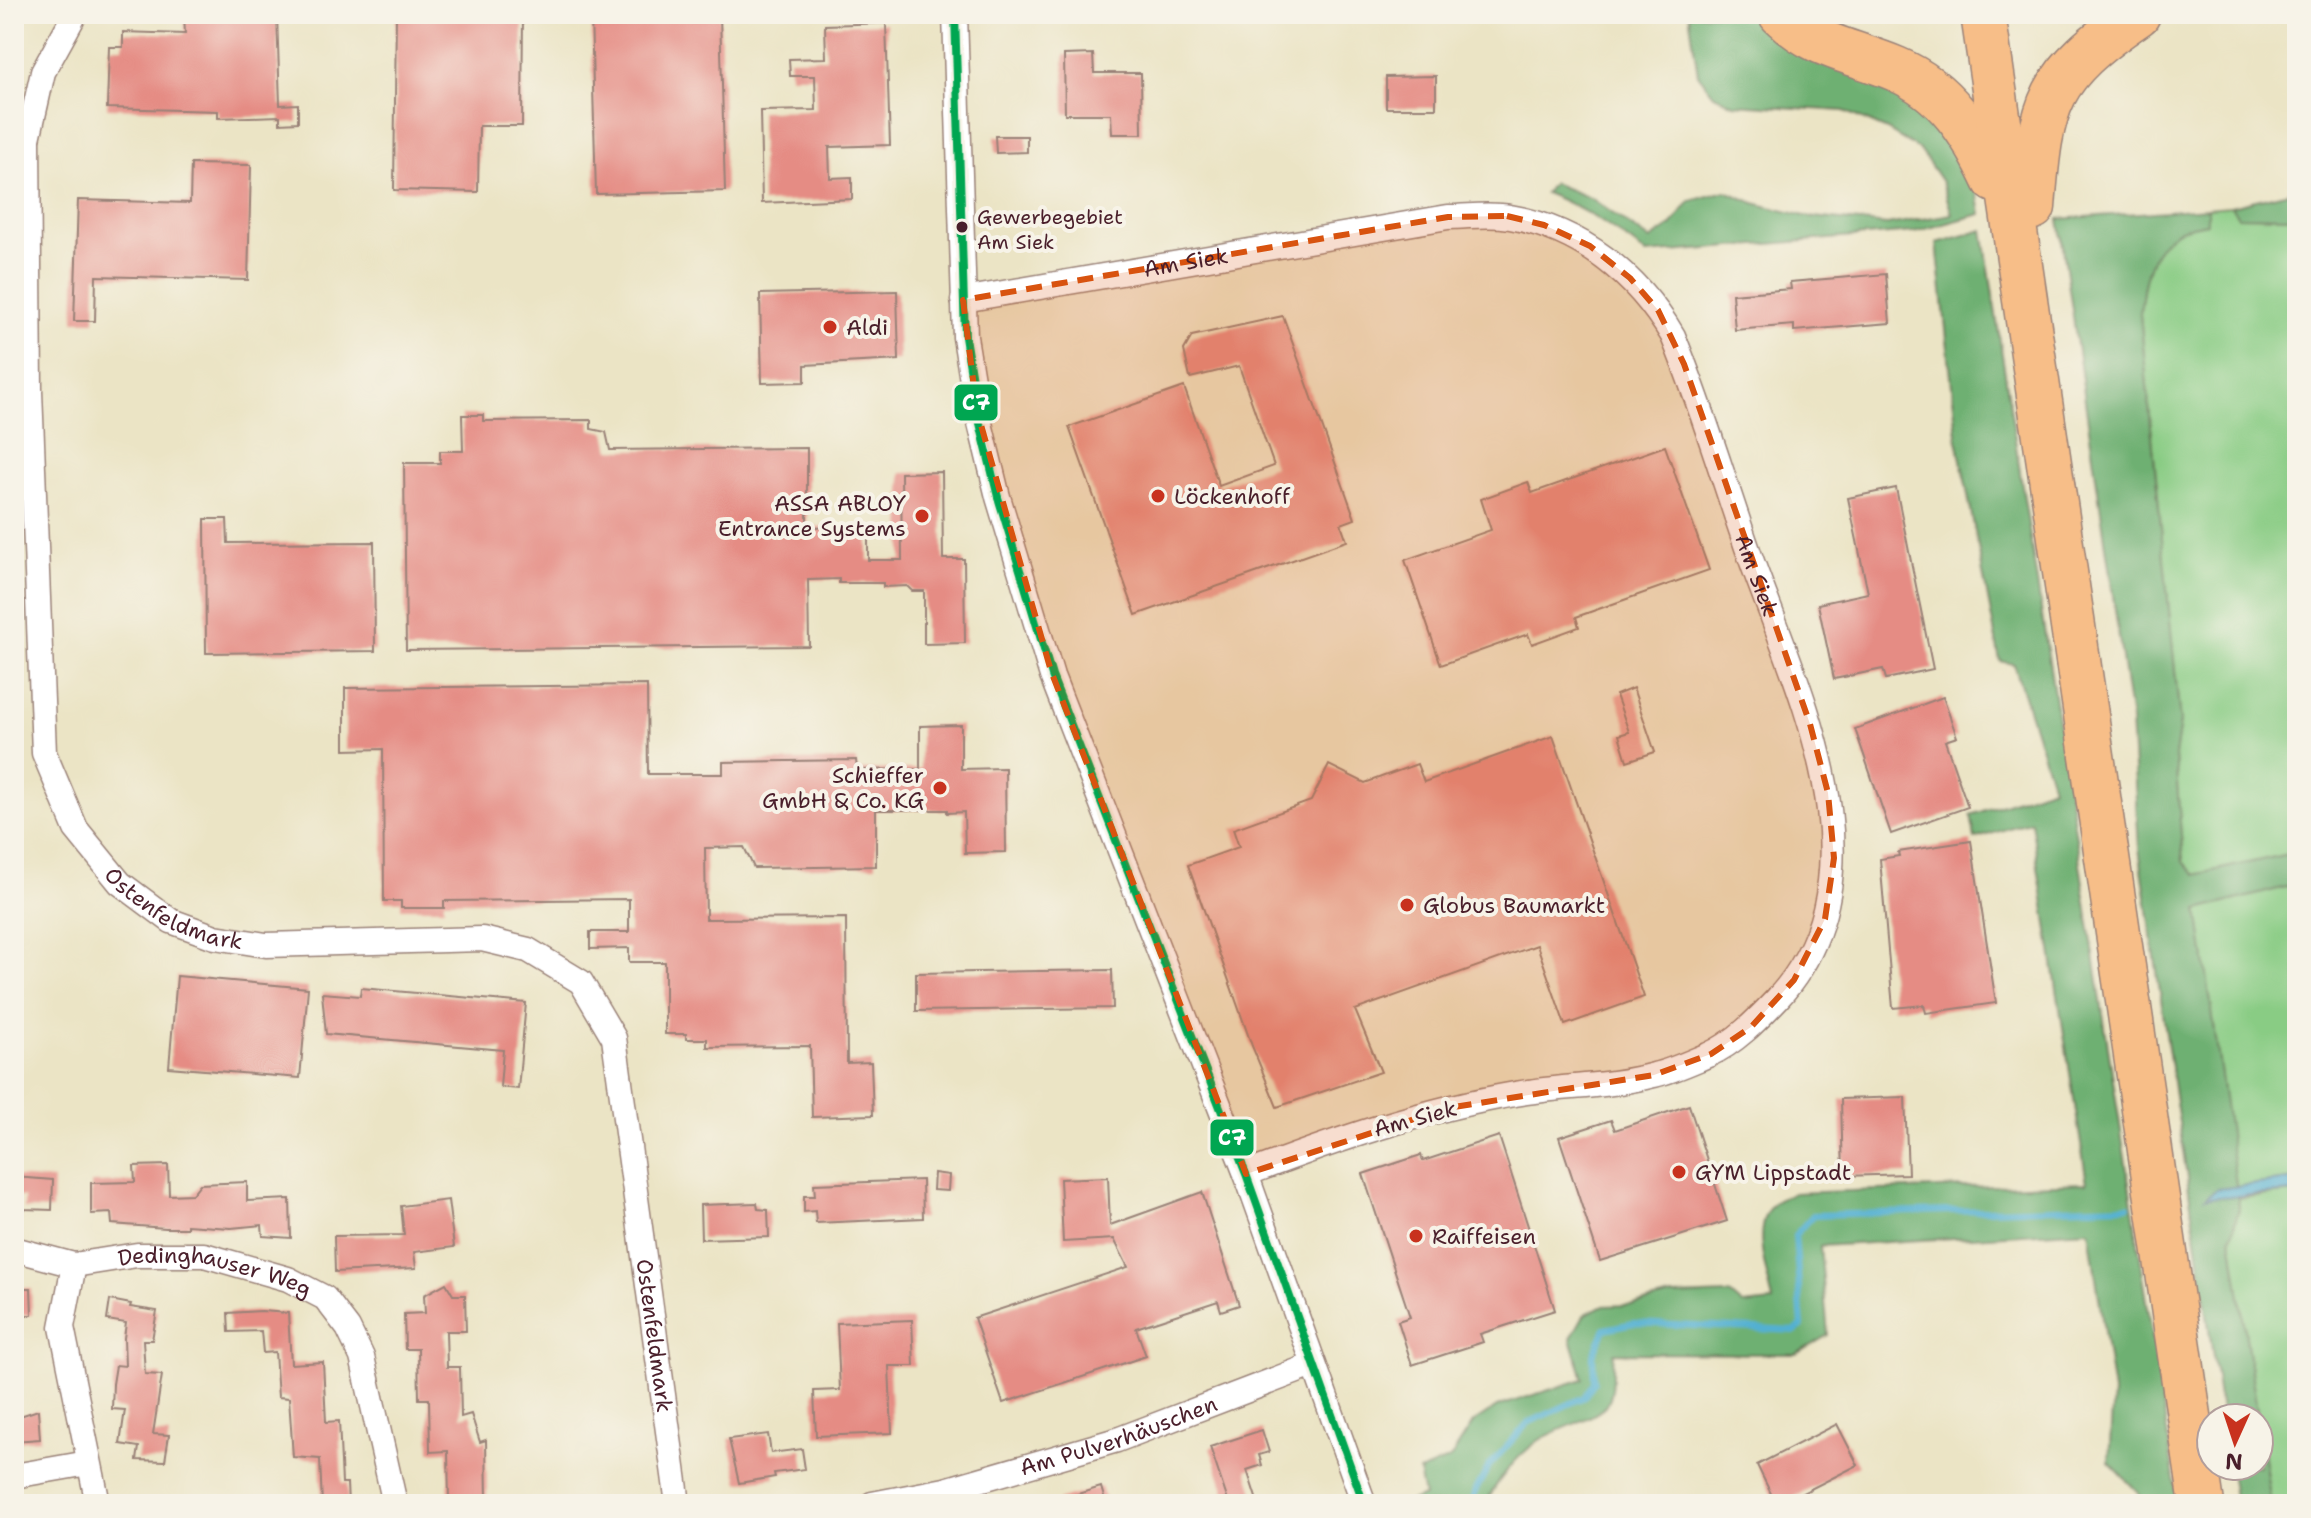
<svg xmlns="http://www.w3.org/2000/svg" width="2311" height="1518" font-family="'Shantell Sans',sans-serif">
<rect width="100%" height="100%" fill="#f7f3e8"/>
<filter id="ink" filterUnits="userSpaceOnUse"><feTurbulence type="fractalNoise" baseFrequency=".0125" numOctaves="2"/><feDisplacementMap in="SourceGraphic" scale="16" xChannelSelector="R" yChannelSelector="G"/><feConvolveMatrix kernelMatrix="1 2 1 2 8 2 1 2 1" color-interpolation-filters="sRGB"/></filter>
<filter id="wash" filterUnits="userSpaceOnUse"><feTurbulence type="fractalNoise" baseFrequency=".006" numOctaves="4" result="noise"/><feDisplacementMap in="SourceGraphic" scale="32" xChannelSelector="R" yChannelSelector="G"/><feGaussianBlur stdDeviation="1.8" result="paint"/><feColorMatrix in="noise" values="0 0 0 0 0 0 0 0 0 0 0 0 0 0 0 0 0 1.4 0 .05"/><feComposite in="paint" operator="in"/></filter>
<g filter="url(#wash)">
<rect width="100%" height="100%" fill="#ebe4c5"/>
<g fill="#89cc84" stroke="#6a7658" stroke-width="2">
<path d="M2231,206L2238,216L2297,217V852L2194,875L2183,862L2175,755L2180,722L2140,314C2143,283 2148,242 2181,229C2189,226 2198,225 2207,223V208Z"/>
<path d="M2297,884V1179L2236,1187L2198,910Z"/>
<path d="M2297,1192V1504H2271L2231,1237L2239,1208L2238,1198Z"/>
</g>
<g fill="#6eb072" stroke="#5c684e" stroke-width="2">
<path d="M1689,14H1760L1762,18L1891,85L1947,128L1976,184L1981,214L1914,232L1646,254C1614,229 1584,208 1545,193L1553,183L1592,199L1650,240L1671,226L1690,201L1726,191L1754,203L1805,216L1887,225L1952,214L1942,182L1920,150L1887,130L1844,111L1734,104L1714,95L1698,74Z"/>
<path d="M2297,190V217L2238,216L2231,206Z"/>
<path d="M2207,208V223C2198,225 2185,226 2177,231C2148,248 2143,283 2140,314L2180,722L2175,756L2183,862L2195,875L2297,852V884L2198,910L2238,1198L2239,1208L2231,1237L2258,1418H2222L2139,848L2131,721L2059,219Z"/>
<path d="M1983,230L2178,1504H2141L2138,1492L2109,1462L2113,1392L2089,1230L1820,1246L1828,1335L1796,1354L1614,1353C1612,1367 1615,1391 1608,1403C1599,1418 1555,1429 1538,1441C1516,1457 1497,1480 1486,1504H1403L1424,1496L1419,1472L1450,1459L1473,1423L1497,1407L1583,1379L1571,1338L1584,1315L1601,1306L1633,1305L1672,1296L1730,1294L1743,1305L1773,1302C1768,1273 1748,1226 1775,1202C1779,1199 1787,1196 1792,1193L2087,1183L2031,821L1975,839L1971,815L2053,787L2014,664L2000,661L1958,444L1937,243Z"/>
<path d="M2259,1424L2271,1504H2235L2229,1466H2259Z"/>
</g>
<path fill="#52b0d1" stroke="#4e687e" stroke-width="2" d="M2297,1179V1192L2205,1198L2217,1189Z"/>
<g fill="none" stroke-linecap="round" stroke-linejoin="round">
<path stroke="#52b0d1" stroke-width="6" d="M1472,1504L1476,1490L1489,1466L1528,1423L1584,1397L1594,1382L1593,1355L1605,1329L1634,1323L1795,1331L1802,1326L1795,1235L1813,1215L2128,1206"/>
</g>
<g id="blocks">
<g fill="#e58c84">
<path d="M184,14H277L280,105L298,104V122L280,123V116L218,118V111L107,108L109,47H123V32L185,34Z"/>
<path d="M396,14H523L522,126H479L478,192L394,190Z"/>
<path d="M591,14H720L725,191L596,194Z"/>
<path d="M886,23L890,145L829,147L830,178L852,177V199L762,203L760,111L816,110L815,76H790L789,59L826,58L825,25Z"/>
<path d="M1093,54L1094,73H1141L1142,134H1112L1111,114H1065L1064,55Z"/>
<path d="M1436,76V108H1386V77Z"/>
<path d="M995,136H1027V152L996,153Z"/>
<path d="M191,164L251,165L248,280L96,276L95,321H74L78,200L190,203Z"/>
<path d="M1886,274L1890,323L1794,331V325L1735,330L1732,294L1791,289L1790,282Z"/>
<path d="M897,291L899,360L805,365V382L762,383L760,294Z"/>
<path d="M1283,316L1355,519L1341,524L1347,541L1136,615L1069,427L1184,387L1219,486L1274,466L1239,366L1190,378L1184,350L1192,336Z"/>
<path d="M462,415H483V421L591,420V429L606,432L610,450L807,448V527L868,526V560H902L901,473L942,472L943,559H964L965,643L924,644V591H912L907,586L883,587V583H839V579L808,580L809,646L406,650L404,463H440V451H463Z"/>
<path d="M1665,446L1709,570L1576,617L1579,627L1532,644L1528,634L1441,665L1405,560L1491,530L1481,499L1528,482L1532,493Z"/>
<path d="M1896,488L1933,669L1886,679L1883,669L1834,679L1818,604L1868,593L1848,498Z"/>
<path d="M205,519H227L228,543L374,542L375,651L206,653Z"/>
<path d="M647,685L648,774H723V762L856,760L857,770L920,769V726L961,725V769L1005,768L1006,852L965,853L964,812L947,813V810H876V866L754,868L744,847L705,848L706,919L846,918L847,1063L871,1062L873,1115L812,1117L810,1046L707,1047V1039H686V1034H665V962H629V948L590,949V932H629V899L444,901V908H401V901H384L383,749L345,750V688Z"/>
<path d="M1633,688L1655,752L1627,761L1619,735L1629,732L1616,695Z"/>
<path d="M1943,697L1957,737L1945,741L1968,807L1891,834L1855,729Z"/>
<path d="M1553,736L1644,997L1565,1025L1537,945L1355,1010L1381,1072L1277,1107L1252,1046L1188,865L1239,847L1233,829L1311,801L1329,765L1365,783L1417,764L1424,782Z"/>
<path d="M1971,841L1996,1003L1926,1013L1924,1005L1893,1008L1880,859L1899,856L1898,852Z"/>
<path d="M1112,970L1113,1008L916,1011V973Z"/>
<path d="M177,976L308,988L300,1078L169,1067Z"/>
<path d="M361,988L526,1003L518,1089L500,1087L503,1050L326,1034L322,993L360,996Z"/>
<path d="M1905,1097L1908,1174L1843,1176L1841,1099Z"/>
<path d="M1689,1105L1727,1221L1600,1261L1559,1137L1611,1120L1615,1130Z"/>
<path d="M1499,1136L1555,1310L1480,1334L1483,1342L1412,1365L1398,1321L1410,1317L1363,1174L1421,1155L1423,1161Z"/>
<path d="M168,1165L169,1195L192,1194L200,1184L247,1182V1201L290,1199L291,1238L263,1236L262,1225L231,1228L187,1225V1228H166L112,1224L111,1213L91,1214V1183L135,1182L134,1166Z"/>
<path d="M934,1173L949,1175L948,1191L933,1190Z"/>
<path d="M14,1177L53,1180L52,1210L24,1209V1197H14Z"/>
<path d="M1108,1177L1110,1225L1202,1192L1239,1305L1221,1311L1218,1301L1136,1328L1146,1356L1003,1403L974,1318L1128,1267L1114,1239L1063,1242L1060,1179Z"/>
<path d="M922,1180L923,1218L816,1223L815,1211L804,1212V1196H815L814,1184Z"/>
<path d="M448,1200L454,1247L414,1252L416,1268L335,1272L334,1236L404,1235L401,1206Z"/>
<path d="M757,1203L758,1209L768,1210L769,1237L701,1239L700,1205Z"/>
<path d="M446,1283L453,1295H465L466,1331H446L447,1367H460L461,1417L471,1414L480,1442L486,1440L487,1501H449L448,1451L430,1452L429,1399H419L418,1349H405L404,1314L425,1313L424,1295Z"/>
<path d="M14,1288H31L32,1315H14Z"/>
<path d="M110,1300L131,1304L130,1307L157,1311L152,1340H143L145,1374L162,1375L153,1434L169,1435L165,1461L137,1460L139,1447L120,1444L125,1410L112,1409L113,1384L116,1365L125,1366L124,1338L126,1323L107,1320Z"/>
<path d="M261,1311L288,1313L291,1364L323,1362L326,1422L339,1421L342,1483H347L348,1504H322L320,1459L293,1457L289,1398L278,1397L275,1352L263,1353L261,1331L229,1332L228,1313Z"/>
<path d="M912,1320L914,1366H889L892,1433L816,1436L814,1391L840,1390L837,1323Z"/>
<path d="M38,1410L40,1439L14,1441V1418Z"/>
<path d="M1837,1424L1858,1465L1781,1504H1776L1757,1465Z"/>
<path d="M1262,1430L1269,1452L1259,1455L1262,1465L1247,1470L1258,1504H1229L1210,1447Z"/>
<path d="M768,1434L771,1453L802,1449L805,1469L774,1473L775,1477L739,1483L729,1439Z"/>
<path d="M1101,1487L1106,1504H1059L1058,1500Z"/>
</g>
</g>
</g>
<g filter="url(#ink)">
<use href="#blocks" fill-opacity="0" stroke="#9a8278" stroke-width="2"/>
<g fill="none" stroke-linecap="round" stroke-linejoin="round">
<g stroke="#9a8278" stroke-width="27">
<g id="street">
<path id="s1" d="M75,14L43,72L28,139L30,391L44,753L76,829L120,883L171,921L215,937L266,945L482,939L528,950L581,982L614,1038L678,1504"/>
<path d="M955,14L965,337L977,411L998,497L1052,676L1246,1174L1364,1504"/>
<path id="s2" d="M963,300L1448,217C1468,217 1490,213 1510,217C1581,229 1637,275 1673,336C1703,409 1725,485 1751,559C1799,693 1891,875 1777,999C1757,1020 1735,1043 1708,1055C1691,1062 1672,1071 1654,1075C1609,1087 1560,1086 1515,1094C1422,1110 1333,1141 1246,1174"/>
<path id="s3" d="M14,1249L74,1265L137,1255H204L288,1279L325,1298L348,1328L362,1357L395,1504"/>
<path d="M74,1265L62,1327L98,1504"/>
<path d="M14,1476L88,1463"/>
<path id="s4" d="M872,1504L945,1490L1117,1440L1313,1365"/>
</g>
</g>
<g stroke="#9a8278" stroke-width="47">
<g id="highway">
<path d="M1781,14C1815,48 1854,51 1896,69C1946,90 1972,132 1995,180"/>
<path d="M1983,14L2202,1504"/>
<path d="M2033,207C2041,101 2047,76 2138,14"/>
</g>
</g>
<use href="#street" stroke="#fff" stroke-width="24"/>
<use href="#highway" stroke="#f7be88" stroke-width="44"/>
<g stroke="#f7f3e8" stroke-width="14">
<path id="bus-1" d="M955,14L965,337L977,411L998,497L1052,676L1246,1174L1364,1504"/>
</g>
<use href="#bus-1" stroke="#00a651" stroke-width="8"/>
</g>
</g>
<path fill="#d8530f" fill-opacity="0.2" stroke="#d8530f" stroke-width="6" stroke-dasharray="16 10" stroke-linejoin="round" d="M1507,216L1544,225L1590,246L1630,278L1658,310L1684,364L1810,724L1828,793L1834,858L1825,919L1794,980L1751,1027L1711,1054L1654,1075L1448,1108L1246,1174L1051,671L977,411L963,300L1448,217Z"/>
<circle fill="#4a1f2b" stroke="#f7f3e8" stroke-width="3" cx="962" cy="227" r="7"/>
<g fill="#c8321e" stroke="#f7f3e8" stroke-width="3">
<circle cx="830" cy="327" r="8"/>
<circle cx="1158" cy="496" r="8"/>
<circle cx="922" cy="516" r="8"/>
<circle cx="940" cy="788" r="8"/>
<circle cx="1407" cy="905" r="8"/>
<circle cx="1679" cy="1172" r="8"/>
<circle cx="1416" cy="1236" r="8"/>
</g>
<g text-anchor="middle" stroke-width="8" stroke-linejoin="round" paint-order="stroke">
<g font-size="20" fill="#4a1f2b" stroke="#f7f3e8" text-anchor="start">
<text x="977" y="224">Gewerbegebiet<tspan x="977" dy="25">Am Siek</tspan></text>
</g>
<g font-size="22" fill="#4a1f2b" stroke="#f7f3e8">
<text dy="8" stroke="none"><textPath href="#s2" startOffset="226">Am Siek</textPath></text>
<text dy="8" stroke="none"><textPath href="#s2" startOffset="1016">Am Siek</textPath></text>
<text dy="8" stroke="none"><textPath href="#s1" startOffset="962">Ostenfeldmark</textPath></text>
<text transform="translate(1415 1118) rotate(-15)" y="8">Am Siek</text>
<text dy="8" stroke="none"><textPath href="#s3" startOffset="206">Dedinghauser Weg</textPath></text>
<text dy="8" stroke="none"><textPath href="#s1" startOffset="1754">Ostenfeldmark</textPath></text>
<text dy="8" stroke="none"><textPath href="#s4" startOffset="256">Am Pulverhäuschen</textPath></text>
</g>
<g font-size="22" fill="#4a1f2b" stroke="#f7f3e8" text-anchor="start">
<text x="846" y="335">Aldi</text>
<text x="1174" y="504">Löckenhoff</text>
<text x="906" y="511" text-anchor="end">ASSA ABLOY<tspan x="906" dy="25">Entrance Systems</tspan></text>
<text x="924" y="783" text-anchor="end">Schieffer<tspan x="924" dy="25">GmbH &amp; Co. KG</tspan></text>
<text x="1423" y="913">Globus Baumarkt</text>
<text x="1695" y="1180">GYM Lippstadt</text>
<text x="1432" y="1244">Raiffeisen</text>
</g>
</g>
<g stroke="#f7f3e8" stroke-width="3">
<rect x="953" y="383" width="46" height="39" rx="8" fill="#00a651"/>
<rect x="1209" y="1118" width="46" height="39" rx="8" fill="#00a651"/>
</g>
<g font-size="22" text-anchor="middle" font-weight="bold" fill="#fff">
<text x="976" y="410">C7</text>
<text x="1232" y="1145">C7</text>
</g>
<rect width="2311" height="1518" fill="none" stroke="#f7f3e8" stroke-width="48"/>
<g transform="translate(2235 1442) rotate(183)"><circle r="38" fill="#f7f3e8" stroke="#b29e9c" stroke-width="2"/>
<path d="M0-6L14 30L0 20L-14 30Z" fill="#c8321e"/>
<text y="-12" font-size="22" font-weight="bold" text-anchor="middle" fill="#4a1f2b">N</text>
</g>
</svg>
